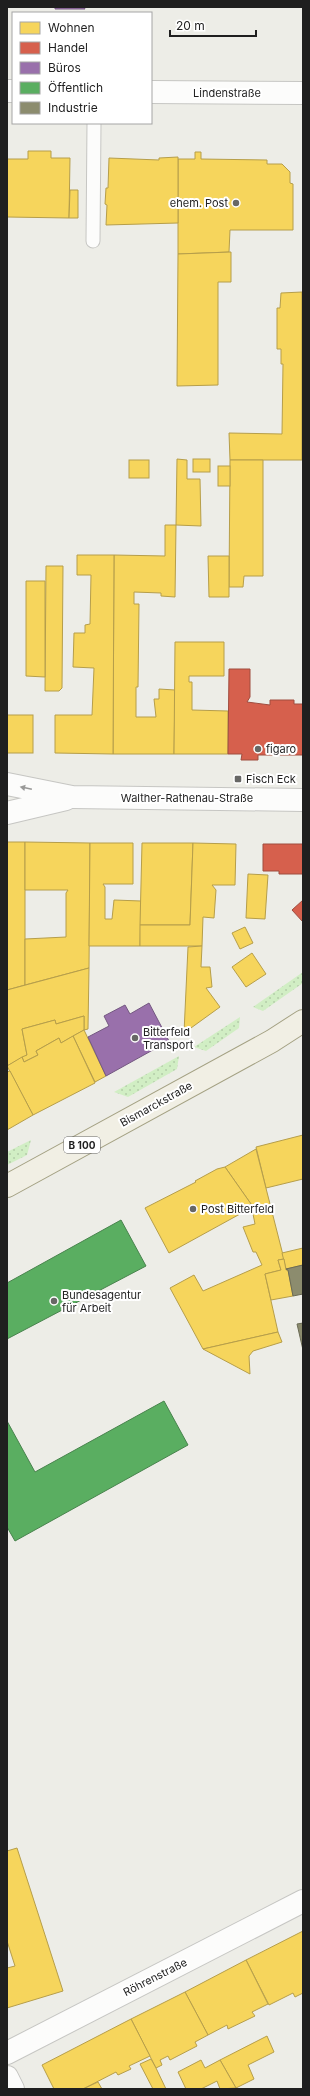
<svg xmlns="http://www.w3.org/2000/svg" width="310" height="2096" font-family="Inter,sans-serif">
<defs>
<pattern id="grass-dots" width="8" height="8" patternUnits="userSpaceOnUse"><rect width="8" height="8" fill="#d1eec4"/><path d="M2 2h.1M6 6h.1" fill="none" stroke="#b3cca8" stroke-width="1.8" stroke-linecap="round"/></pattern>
</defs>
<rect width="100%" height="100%" fill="#edede7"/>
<g fill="url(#grass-dots)">
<path d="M303,972V983L263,1011L253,1007Z"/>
<path d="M240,1017L239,1028L206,1051L194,1047Z"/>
<path d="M179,1056L177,1069L128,1097L114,1092Z"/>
<path d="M31,1140L27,1155L7,1165V1152Z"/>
</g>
<g fill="#f6d55c" stroke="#b69e4a">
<path d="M28,151H51V158H70L69,218L7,217V159H28Z"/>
<path d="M195,152H201V159L267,160V164H282L290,172V183L293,184V230H230L229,252L178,254V159H195Z"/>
<path d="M178,157V223L106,225L107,205L105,204L106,188H108L109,158L159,160V158Z"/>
<path d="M70,190H78V218H69Z"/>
<path d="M231,252V282H218V385L177,386L178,254Z"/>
<path d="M302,292V460H230L229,433L282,434L283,364H281V349H277V308H280L281,293Z"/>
<path d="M177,459L187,460V479H200L201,526L176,525Z"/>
<rect x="193" y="459" width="17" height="13"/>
<rect x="129" y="460" width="20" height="18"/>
<path d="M230,460H263V576H244L243,587H229Z"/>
<rect x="218" y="466" width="12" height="20"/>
<path d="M165,525H176L175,597L161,596V593L134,592V604H139L138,687H136V717H156L154,699H159V689L175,690L174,754H113L114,555L165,556Z"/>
<path d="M77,555H114L113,754L55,753V715H92L94,668L73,667L74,633H85V625L90,624L91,575H77Z"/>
<path d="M208,556H229V597H209Z"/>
<path d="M46,566H63L62,688L59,691H45Z"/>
<path d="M26,581H45V677L26,676Z"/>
<path d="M175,642H224V676H189V682H192V710L228,711V754H174Z"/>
<rect x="7" y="715" width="26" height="38"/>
<path d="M7,842H25V985L7,990Z"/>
<path d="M25,842L90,843L89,968L25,985V939L66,937V893L68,890H25Z"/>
<path d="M90,843H133V884H103L105,887V919H112L114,900L141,901L140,946H89Z"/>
<path d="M142,843H193L190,925H140Z"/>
<path d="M193,843L236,844L235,885H212L216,890L214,918L203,917L202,946H140V925H190Z"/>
<path d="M248,874L268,875L265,919L246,918Z"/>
<path d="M245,927L253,943L240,949L232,933Z"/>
<path d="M202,946L201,967H210L212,987L206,988L220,1007L184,1033L188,947Z"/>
<path d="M252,953L266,974L246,987L232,967Z"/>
<path d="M89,968L88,1029L84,1030V1016L56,1024L55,1020L22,1029L27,1055L7,1066V990Z"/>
<path d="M84,1016V1030L61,1043L59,1038L36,1051L38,1055L24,1062L22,1057L27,1055L22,1029L55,1020L56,1024Z"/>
<path d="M84,1030L106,1076L95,1082L73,1036Z"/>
<path d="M73,1036L95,1083L33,1115L7,1066L22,1057L24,1062L38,1055L36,1051L59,1038L61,1043Z"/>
<path d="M10,1071L33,1115L7,1130V1072Z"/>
<path d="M303,1135V1179L266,1188L256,1147Z"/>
<path d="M256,1149L284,1259L278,1260L281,1270L265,1274L278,1332L203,1349L170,1288L194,1275L203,1291L262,1265L256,1252H253L243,1227L255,1224L251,1204L225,1167Z"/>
<path d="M225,1167L251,1204L238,1210L240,1214L169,1253L145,1208L196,1182L195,1181L217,1169Z"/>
<path d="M303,1248V1265L286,1269L282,1253Z"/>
<path d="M284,1259L286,1270H288L293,1296L271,1300L265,1274L281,1270L278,1260Z"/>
<path d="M278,1332L282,1342L253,1351L249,1356L250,1374L203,1349Z"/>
<path d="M17,1848L63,1991L7,2008V1968L15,1966L7,1941V1851Z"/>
<path d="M303,1931V1993L295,1997L293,1993L269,2005L246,1960Z"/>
<path d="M246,1960L268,2004L252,2012L255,2016L228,2029L227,2025L208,2035L185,1992Z"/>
<path d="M185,1992L208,2035L195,2042L197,2046L170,2060L168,2056L160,2060L162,2065L156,2068L131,2019Z"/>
<path d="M131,2019L150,2056L129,2066L131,2069L118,2075L116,2072L83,2089H54L42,2065Z"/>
<path d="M267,2036L274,2052L248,2065L254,2079L236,2088L220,2060Z"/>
<path d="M151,2059L156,2068L166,2089H153L140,2064Z"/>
<path d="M201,2060L205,2068L220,2060L236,2088L220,2089L217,2081L201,2089H186L178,2072Z"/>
<path d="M98,2082L102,2089H83Z"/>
</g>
<g fill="#d6604d" stroke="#9f4c3f">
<path d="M229,669H250V697L247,702L270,705V700H294V704H303V755H258V760H241L242,754H228Z"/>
<path d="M263,844H303V874H279V871H263Z"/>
<path d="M303,900V922L292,910Z"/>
</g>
<g fill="#9970ab" stroke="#745881">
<path d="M55,7H84L85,9H55Z"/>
<path d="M149,1003L169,1041L106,1076L88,1037L109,1026L104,1016L125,1005L130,1014Z"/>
</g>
<g fill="#5aae61" stroke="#48834d">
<path d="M121,1220L146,1266L7,1339V1283Z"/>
<path d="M164,1401L188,1445L15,1541L7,1527V1421L35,1472Z"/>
</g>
<g fill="#8c8c6e" stroke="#6b6b56">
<path d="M303,1265V1294L293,1296L288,1270L286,1269Z"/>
<path d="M303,1323V1350L297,1324Z"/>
</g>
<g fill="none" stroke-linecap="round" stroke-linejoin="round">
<g stroke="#c6c6c3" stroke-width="15">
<path id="lane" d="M93,241L94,123"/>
</g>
<g stroke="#c6c6c3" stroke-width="24">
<g id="street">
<path d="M7,91H13"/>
<path d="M151,92L303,93"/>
<path d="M7,784L72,797L303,800"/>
<path d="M7,813L66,799"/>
<path d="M7,2053L303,1901"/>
<path d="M7,2077L13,2089"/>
</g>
</g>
<g stroke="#a4a183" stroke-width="24">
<path id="primary" d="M7,1186L272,1041L303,1021"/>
</g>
<use href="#lane" stroke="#fcfcfb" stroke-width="13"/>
<use href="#street" stroke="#fcfcfb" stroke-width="22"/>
<use href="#primary" stroke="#f1efe4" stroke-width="22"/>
</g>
<defs><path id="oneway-solid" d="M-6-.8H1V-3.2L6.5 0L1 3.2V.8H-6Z"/></defs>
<use fill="#999998" href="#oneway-solid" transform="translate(26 788) rotate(-168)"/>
<g fill="#676765" stroke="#fff" stroke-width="1.5">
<circle cx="236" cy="203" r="4"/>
<circle cx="258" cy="749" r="4"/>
<rect x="234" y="775" width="8" height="8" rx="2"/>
<circle cx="135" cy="1038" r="4"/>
<circle cx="193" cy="1209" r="4"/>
<circle cx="54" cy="1301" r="4"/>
</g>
<g text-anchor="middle" stroke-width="4" stroke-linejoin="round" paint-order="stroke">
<rect fill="#fff" stroke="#626262" stroke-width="1" x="64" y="1137" width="36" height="16" rx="3"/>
<g font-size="10" font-weight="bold" fill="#1f1f1f">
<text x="82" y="1149">B 100</text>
</g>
<g font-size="11" fill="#1f1f1f" stroke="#fff">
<text x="227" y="97">Lindenstraße</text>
<text x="187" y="802">Walther-Rathenau-Straße</text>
<text transform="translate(156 1104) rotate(-29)" y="4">Bismarckstraße</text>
<text transform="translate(155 1977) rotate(-27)" y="4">Röhrenstraße</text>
</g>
<g font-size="11" fill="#1f1f1f" stroke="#fff" text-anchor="start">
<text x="228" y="207" text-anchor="end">ehem. Post</text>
<text x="266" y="753">figaro</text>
<text x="246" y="783">Fisch Eck</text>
<text x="143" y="1036">Bitterfeld<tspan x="143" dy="13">Transport</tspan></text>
<text x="201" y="1213">Post Bitterfeld</text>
<text x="62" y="1299">Bundesagentur<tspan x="62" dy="13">für Arbeit</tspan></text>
</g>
</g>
<rect width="310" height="2096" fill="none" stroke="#1f1f1f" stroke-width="16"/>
<rect x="12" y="12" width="140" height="112" fill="#ffffff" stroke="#a5a5a5"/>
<rect x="20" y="22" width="20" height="12" fill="#f6d55c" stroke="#a5a5a5"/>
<text x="48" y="32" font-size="12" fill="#1f1f1f">Wohnen</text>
<rect x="20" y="42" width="20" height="12" fill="#d6604d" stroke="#a5a5a5"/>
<text x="48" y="52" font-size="12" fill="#1f1f1f">Handel</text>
<rect x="20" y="62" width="20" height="12" fill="#9970ab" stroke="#a5a5a5"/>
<text x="48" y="72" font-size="12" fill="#1f1f1f">Büros</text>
<rect x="20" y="82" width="20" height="12" fill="#5aae61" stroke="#a5a5a5"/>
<text x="48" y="92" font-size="12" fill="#1f1f1f">Öffentlich</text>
<rect x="20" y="102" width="20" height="12" fill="#8c8c6e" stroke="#a5a5a5"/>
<text x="48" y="112" font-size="12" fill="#1f1f1f">Industrie</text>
<path d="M170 30v6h86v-6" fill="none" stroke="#1f1f1f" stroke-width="2"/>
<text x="176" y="30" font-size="12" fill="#1f1f1f" stroke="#ffffff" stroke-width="3" paint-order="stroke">20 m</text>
</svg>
